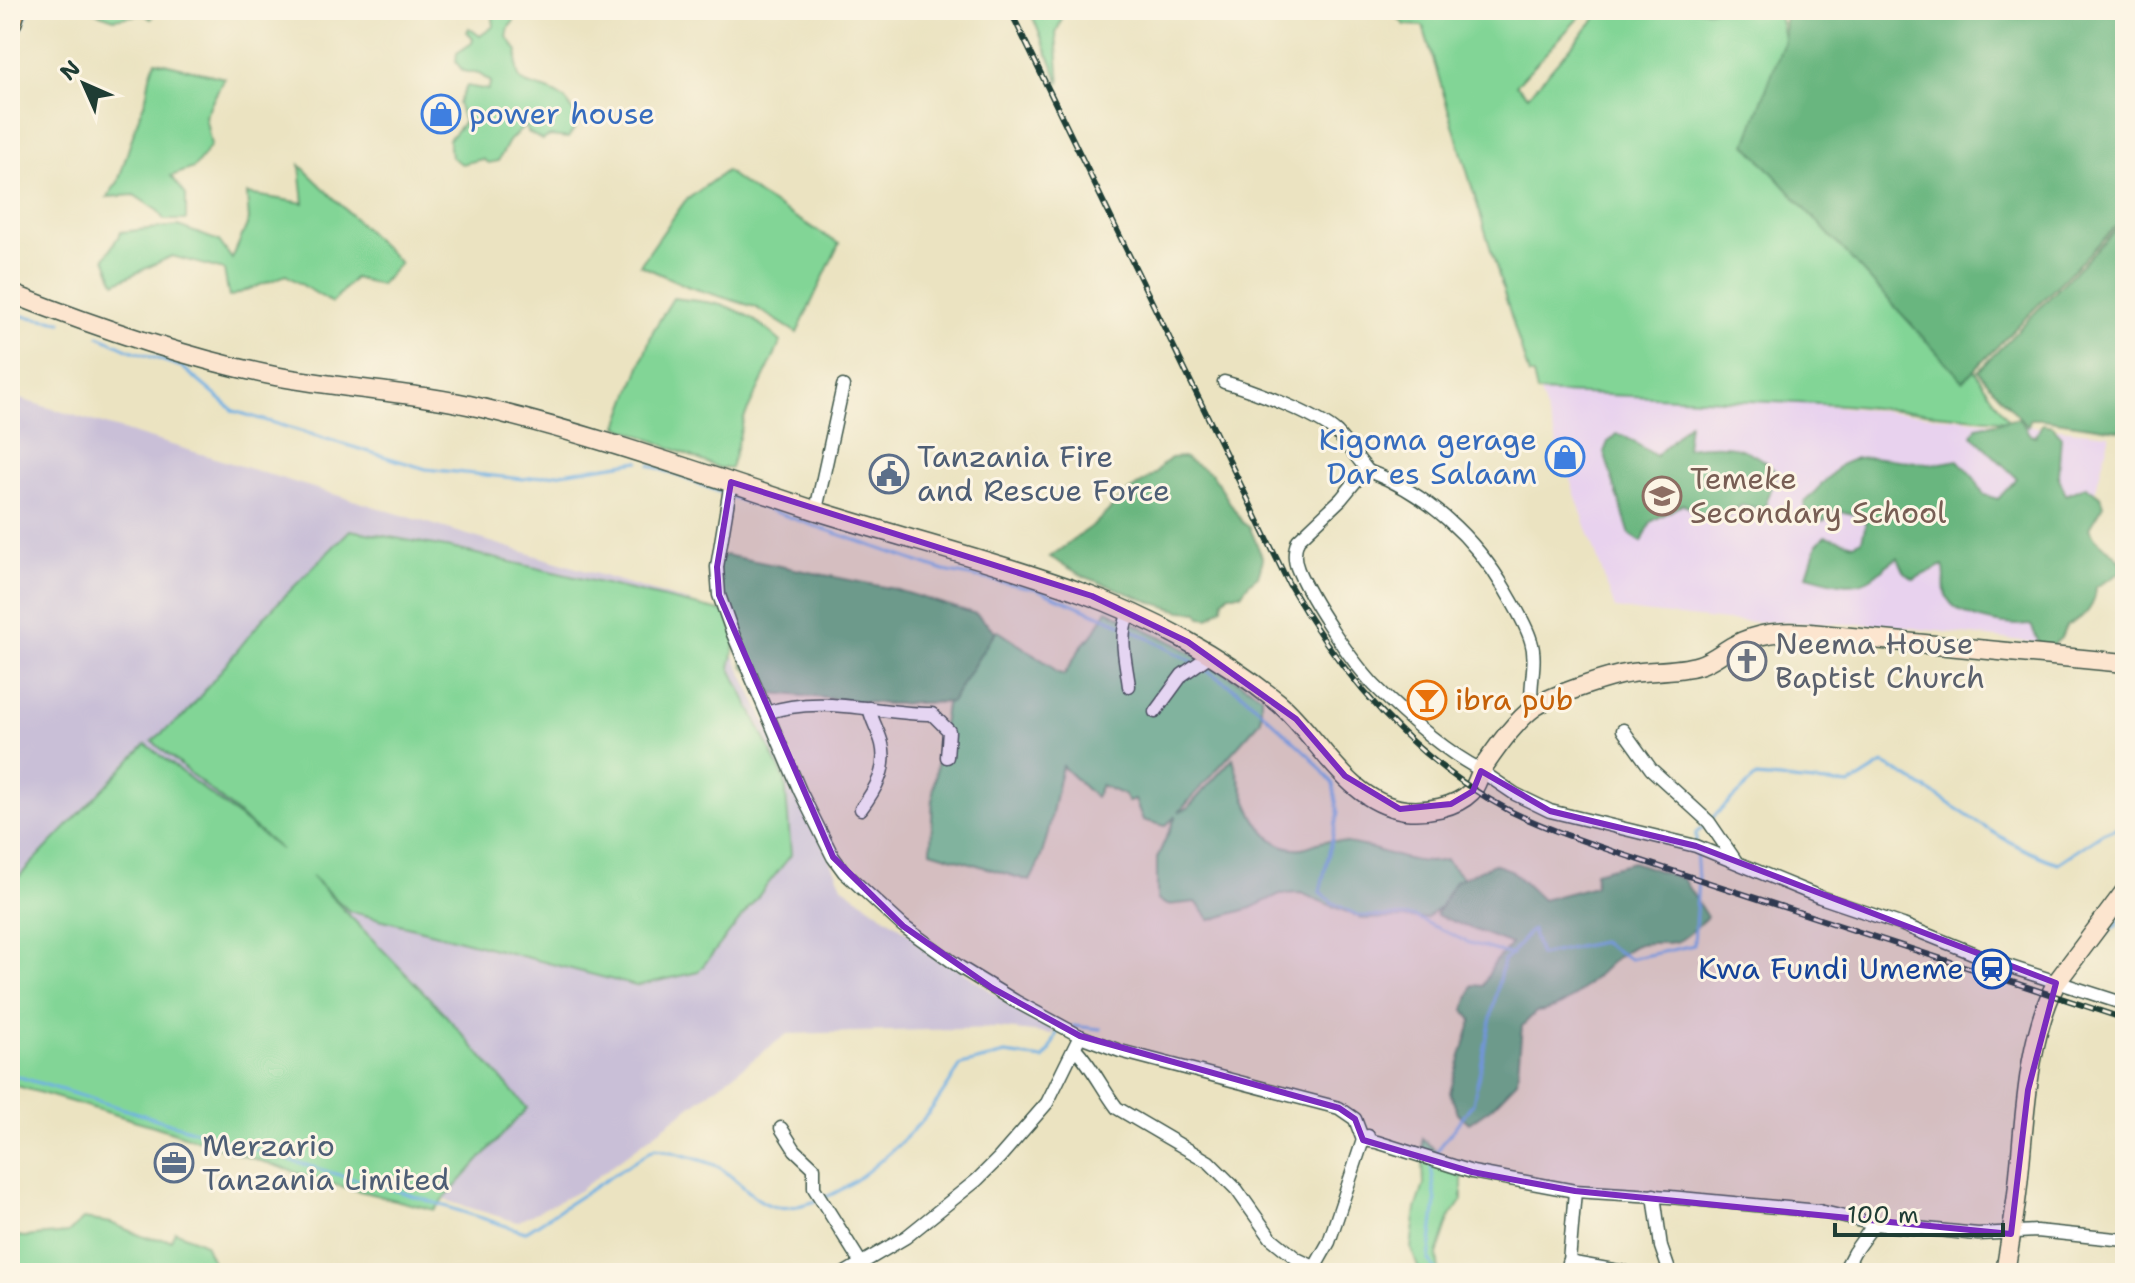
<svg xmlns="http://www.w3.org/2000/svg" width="2135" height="1283" font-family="'Shantell Sans',sans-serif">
<rect width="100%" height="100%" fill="#fcf5e5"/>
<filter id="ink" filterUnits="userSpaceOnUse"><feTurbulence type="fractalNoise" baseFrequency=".0125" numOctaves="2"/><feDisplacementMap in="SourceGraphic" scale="16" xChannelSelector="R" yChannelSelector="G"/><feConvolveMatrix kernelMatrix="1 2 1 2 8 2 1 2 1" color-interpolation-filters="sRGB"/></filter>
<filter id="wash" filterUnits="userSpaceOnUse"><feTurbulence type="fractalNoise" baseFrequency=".006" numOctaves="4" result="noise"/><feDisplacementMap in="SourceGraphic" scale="32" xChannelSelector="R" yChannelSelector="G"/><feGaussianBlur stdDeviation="1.8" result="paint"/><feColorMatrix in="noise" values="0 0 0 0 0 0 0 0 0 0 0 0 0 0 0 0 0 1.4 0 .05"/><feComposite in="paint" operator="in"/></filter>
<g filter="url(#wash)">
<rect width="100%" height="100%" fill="#ebe3c1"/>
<path fill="#e8d2ee" d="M1534,376L2110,434L2056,645L1887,625L1725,621L1615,609Z"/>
<path fill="#c9bfd7" d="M10,396L712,609L843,887L1008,1003L1057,1028L1051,1034L996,1028L787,1034L577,1192L517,1222L10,1069Z"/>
<g fill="#82d596" stroke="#508965" stroke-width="2">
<path d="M89,10H155L151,19L144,14L114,19Z"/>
<path d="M492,10H513L514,21L509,27L507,37L518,51C511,95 534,79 560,96C569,101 574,113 579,122L568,138L550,136L542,140L528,132L526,125L509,141L498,161L488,163L482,159L462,164L451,157L449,139L464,122L458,103L467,86L488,90L491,82L479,74L463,71L456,62L457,53L472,43L473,39L467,32L469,28L480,36L494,26Z"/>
<path d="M1030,10H1065L1056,34L1060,84Z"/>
<path d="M1345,10H1586L1516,85L1528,96L1603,10H1778L1793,82L1784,92L2009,421L1844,405L1537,392L1533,375H1529L1423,26L1405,25L1389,10L1358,13Z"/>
<path d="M156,61L224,78L205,116L211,145L194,168L171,176L186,195V220H164L158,211L134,195L107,197L118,182L141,110C151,93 146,76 156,61Z"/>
<path d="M300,165L400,263L380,285L354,278L332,303L286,275L229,297L224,270L172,256L115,283L105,258L121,232L178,226L219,241L232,259L249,220L247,194L304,203Z"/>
<path d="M726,171L759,195L839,244L797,333L755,307L689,287L640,265L685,201Z"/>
<path d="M673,298C725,304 741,305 781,342L744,418L731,468H719L618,426L653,331Z"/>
<path d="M350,530L451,548L742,616L730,667L785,780L791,855L698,972L636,986L349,911L311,876L442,1011L527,1108L434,1210L328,1183L154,1126L10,1084V886L146,744L281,850L152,741L186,714L265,616Z"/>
<path d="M1107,610L1178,645L1261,695V720L1179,812L1188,808L1233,758C1241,788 1258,853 1302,848C1310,847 1317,842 1326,841C1336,840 1352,844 1362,846C1391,853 1416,867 1446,860L1466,881L1457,895L1426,918L1363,919L1301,893L1280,894L1251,908L1210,920L1196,902L1167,905L1157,900V858L1176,816L1165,826L1143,820L1135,800L1128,802L1124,795L1101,785L1095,797L1062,766C1052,804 1050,846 1030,881L931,851L933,792L946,705L961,677L997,630L1051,666L1056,672L1064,675L1083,644L1092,636Z"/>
<path d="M1422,1138L1462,1177V1200L1449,1219L1437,1255L1439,1273H1420L1411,1248L1416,1209L1424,1185Z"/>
<path d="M83,1219L111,1223L144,1237L171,1240L175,1231L205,1244L218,1273H10V1235L24,1237L68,1233Z"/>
</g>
<g fill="#69b67f" stroke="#447a5a" stroke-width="2">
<path d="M1785,10H2125V217L1963,381L1746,144L1784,41Z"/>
<path d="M2125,220V431L2042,419H2030L2028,427L1978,371Z"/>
<path d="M2019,418L2030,435L2036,436L2042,424L2053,426L2061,437L2058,475L2066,495L2086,486L2100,496L2103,505L2089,528C2096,547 2118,549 2125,570L2096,587C2095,607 2086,617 2066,626L2061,638L2048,649L2039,643L2031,625C2008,626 1950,620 1945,591C1943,582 1947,575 1943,565L1914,579L1905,573L1898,558C1887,563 1881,572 1871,578C1852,590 1826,580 1807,575L1817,544L1825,536L1854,544L1862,540L1866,523L1858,515L1834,510L1824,521L1806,512L1804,503L1840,465L1856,458L1871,457L1935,464L1958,460L1975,479L1984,495L1998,499L2017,478L1972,435L1977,427Z"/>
<path d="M1689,423L1686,448C1725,443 1748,443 1777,473L1764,509L1742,505L1716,523L1683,504L1651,522L1642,542L1630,535L1604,452L1608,442L1617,434L1624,436L1656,456Z"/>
<path d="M1183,457L1212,474L1242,522L1250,528L1263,559L1258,576L1249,583L1241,594H1229L1223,600L1222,607L1209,618L1201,617L1198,612L1181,611L1154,603L1083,576L1050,557L1095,524L1128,492L1156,473L1161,466L1171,458Z"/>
<path d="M725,555L894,589L976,614L995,631L951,702L887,704L772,693L744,667L714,564Z"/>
<path d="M1633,862L1683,879L1707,917C1699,924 1688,937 1678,941C1665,946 1648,940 1636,945C1597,963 1581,1009 1536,1012L1522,1026L1517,1081L1492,1107L1469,1123L1457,1112L1450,1092L1472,1020L1464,1010L1473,985L1483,986L1494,963L1511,944L1436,915L1455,881L1494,864L1511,870L1542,900L1595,886V872Z"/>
</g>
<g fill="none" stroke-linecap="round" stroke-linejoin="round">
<g stroke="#6fb0e3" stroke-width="3">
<path d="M10,59L28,10"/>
<path d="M10,314L62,322"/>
<path d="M99,336L127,349L182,367L234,411L426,469L523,479L639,461"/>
<path d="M650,465L725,494"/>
<path d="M732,497L944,571L1037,589L1123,625"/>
<path d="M1129,628L1193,662"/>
<path d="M1200,666L1244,695L1311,757L1333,784L1338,813L1320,892L1333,903L1359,916L1415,917L1469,943L1512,955"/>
<path d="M1710,820L1756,777L1850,785L1883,764C1943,793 1994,843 2058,863L2103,833L2125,824"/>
<path d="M1696,843V833L1705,826"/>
<path d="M2102,938L2116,926L2125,911"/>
<path d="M1073,1026L1101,1029"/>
<path d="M10,1074L332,1173L395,1190L525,1232L655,1148C673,1153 707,1159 722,1169C759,1197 763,1219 816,1201"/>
<path d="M1434,1155L1473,1103L1503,961C1516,952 1520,939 1532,930L1540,955L1601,942L1630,959L1694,945L1698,878L1696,850"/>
<path d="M1431,1165L1436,1202L1429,1260L1436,1273"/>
<path d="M823,1198C856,1187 912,1135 933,1107C943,1094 952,1079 961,1065L1005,1054L1043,1059L1050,1051L1058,1030"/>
</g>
</g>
</g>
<g filter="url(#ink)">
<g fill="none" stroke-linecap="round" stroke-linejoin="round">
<g stroke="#3e5649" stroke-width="15">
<g id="street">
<path d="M1224,382C1250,389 1318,415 1337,433C1348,445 1358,459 1368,471"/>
<path d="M731,482L717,567L719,595L733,634L800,791L833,857L844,872L903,926L961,968L1015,1001L1080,1036L1120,1051L1339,1108L1355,1119L1363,1140L1377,1142L1472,1172L1575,1191L1670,1197L1819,1211L1874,1224L1978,1234L2037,1231L2125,1240"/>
<path d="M816,510L843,386"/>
<path d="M1129,613C1118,636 1126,662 1129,686"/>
<path d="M1155,712L1182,675L1209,656"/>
<path d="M767,713C820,694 878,714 932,714L949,731L947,757"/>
<path d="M1623,730L1651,769L1709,822L1735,860"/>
<path d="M1481,770C1442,750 1405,716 1374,685C1350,659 1312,603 1298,570C1294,561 1294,550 1298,540L1341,499L1360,476L1368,471C1427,493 1475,538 1506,591C1515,607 1526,624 1531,641C1538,662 1528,687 1532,709"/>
<path d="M1481,771L1515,794L1550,811L1696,846L1820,897L1903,925L1995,962L2125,1004"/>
<path d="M861,809C875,790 888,769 882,744C879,732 872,721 869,708"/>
<path d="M1075,1048C1092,1066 1102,1088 1117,1108L1209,1162L1237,1190L1271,1238L1297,1259L1314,1267"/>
<path d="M781,1128L795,1150L814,1168V1188L861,1263"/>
<path d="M1654,1195L1661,1247L1670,1273"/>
<path d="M1568,1262L1630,1273"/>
<path d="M1312,1272L1329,1242L1363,1140L1368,1136"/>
<path d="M845,1273L906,1237L977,1180L999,1158L1047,1103L1080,1036"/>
<path d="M1568,1273L1575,1191"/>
<path d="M1843,1273L1854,1252L1874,1224"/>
</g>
</g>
<g stroke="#3e5649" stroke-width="21">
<g id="secondary">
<path d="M10,293C96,327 185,358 275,376C344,389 414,392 482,408C595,435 704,474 814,510C902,538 993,560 1080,592C1150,617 1221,656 1279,703C1320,738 1347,802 1405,810C1426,812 1455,808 1471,792C1477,786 1479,774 1484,766C1498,746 1516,720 1536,706C1554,695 1599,680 1620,675C1645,669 1673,673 1699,665C1712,661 1722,652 1733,646C1758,632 1783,631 1810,633L2125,663"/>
<path d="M2005,1273C2009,1247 2014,1220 2017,1194C2025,1126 2025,1045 2056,983L2125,891"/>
</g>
</g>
<g stroke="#3e5649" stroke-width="27">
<path id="highway" d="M10,20L13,10"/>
</g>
<use href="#street" stroke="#fff" stroke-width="12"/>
<use href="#secondary" stroke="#fce5cf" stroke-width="18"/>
<use href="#highway" stroke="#f8bd88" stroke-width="24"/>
<g stroke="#1f3d34" stroke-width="6">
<path id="rail" d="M1010,10L1289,584C1343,678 1414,761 1512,812C1545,828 1580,840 1615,852L2125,1019"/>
</g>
<use href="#rail" stroke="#fcf5e5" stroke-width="3" stroke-dasharray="9" stroke-linecap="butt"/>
</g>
</g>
<path fill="#7b2cbf" fill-opacity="0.2" stroke="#7b2cbf" stroke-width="6" stroke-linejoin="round" d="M731,482L1092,596L1188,642L1296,719L1345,776L1400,809L1451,804L1473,791L1481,771L1550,811L1696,846L2056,983L2028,1090L2011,1234L1575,1191L1472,1172L1363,1140L1355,1119L1339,1108L1080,1036L992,988L903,926L833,857L719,595L717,567Z"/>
<defs>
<g id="shop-ring" transform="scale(2)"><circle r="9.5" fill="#fcf5e5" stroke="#3f7fe0" stroke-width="1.5"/><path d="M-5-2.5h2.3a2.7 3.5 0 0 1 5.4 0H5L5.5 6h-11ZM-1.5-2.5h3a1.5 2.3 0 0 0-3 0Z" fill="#3f7fe0"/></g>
<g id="civic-ring" transform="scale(2)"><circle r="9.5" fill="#fcf5e5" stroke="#5c6f8a" stroke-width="1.5"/><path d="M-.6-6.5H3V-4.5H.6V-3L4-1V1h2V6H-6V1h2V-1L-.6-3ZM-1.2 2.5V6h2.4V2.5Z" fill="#5c6f8a"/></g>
<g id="school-ring" transform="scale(2)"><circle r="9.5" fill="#fcf5e5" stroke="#8d6e63" stroke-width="1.5"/><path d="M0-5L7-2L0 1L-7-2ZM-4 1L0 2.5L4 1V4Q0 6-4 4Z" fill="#8d6e63"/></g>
<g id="church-ring" transform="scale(2)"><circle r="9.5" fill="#fcf5e5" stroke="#6b7280" stroke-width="1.5"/><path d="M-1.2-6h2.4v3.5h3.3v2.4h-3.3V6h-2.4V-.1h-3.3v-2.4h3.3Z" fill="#6b7280"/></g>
<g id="bar-ring" transform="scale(2)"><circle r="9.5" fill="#fcf5e5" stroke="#e8710a" stroke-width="1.5"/><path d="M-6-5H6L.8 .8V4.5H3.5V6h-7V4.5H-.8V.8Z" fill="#e8710a"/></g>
<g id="station-ring" transform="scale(2)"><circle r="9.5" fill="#fcf5e5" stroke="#1a4fb4" stroke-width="1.5"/><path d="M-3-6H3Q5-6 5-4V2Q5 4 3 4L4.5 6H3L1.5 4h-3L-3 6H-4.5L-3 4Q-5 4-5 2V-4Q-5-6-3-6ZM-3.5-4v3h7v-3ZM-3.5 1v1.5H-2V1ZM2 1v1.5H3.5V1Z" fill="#1a4fb4"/></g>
<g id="office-ring" transform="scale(2)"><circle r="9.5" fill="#fcf5e5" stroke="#5c6f8a" stroke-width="1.5"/><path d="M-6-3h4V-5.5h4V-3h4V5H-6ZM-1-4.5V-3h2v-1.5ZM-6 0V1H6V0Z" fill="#5c6f8a"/></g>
</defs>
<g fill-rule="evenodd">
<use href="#shop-ring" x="441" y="114"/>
<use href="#shop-ring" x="1565" y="457"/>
<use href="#civic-ring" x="889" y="474"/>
<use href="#school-ring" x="1662" y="496"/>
<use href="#church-ring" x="1747" y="661"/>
<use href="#bar-ring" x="1427" y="700"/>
<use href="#station-ring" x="1992" y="969"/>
<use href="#office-ring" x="174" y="1163"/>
</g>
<g text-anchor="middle" stroke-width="6" stroke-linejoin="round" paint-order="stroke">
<g font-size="30" fill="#366cbe" stroke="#fcf5e5" text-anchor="start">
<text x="469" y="124">power house</text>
<text x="1537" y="450" text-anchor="end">Kigoma gerage<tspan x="1537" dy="34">Dar es Salaam</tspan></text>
</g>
<g font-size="30" fill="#4e5e75" stroke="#fcf5e5" text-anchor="start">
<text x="917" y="467">Tanzania Fire<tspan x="917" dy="34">and Rescue Force</tspan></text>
<text x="202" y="1156">Merzario<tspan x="202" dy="34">Tanzania Limited</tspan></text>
</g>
<g font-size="30" fill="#785e54" stroke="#fcf5e5" text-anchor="start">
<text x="1690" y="489">Temeke<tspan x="1690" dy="34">Secondary School</tspan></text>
</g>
<g font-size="30" fill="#5b616d" stroke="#fcf5e5" text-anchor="start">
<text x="1775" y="654">Neema House<tspan x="1775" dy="34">Baptist Church</tspan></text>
</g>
<g font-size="30" fill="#c56008" stroke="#fcf5e5" text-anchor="start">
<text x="1455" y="710">ibra pub</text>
</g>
<g font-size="30" fill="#164399" stroke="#fcf5e5" text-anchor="end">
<text x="1964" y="979">Kwa Fundi Umeme</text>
</g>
</g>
<rect width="2135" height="1283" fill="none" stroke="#fcf5e5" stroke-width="40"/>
<g transform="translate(84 84) rotate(315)" stroke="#fcf5e5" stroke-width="6" paint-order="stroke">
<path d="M0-6L14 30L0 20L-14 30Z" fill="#1f3d34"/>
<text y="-12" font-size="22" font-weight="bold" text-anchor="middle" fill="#1f3d34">N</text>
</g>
<path d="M1835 1223v12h168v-12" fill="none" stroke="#1f3d34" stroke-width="4"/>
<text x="1847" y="1223" font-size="24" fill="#1f3d34" stroke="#fcf5e5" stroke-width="6" paint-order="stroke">100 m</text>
</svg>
